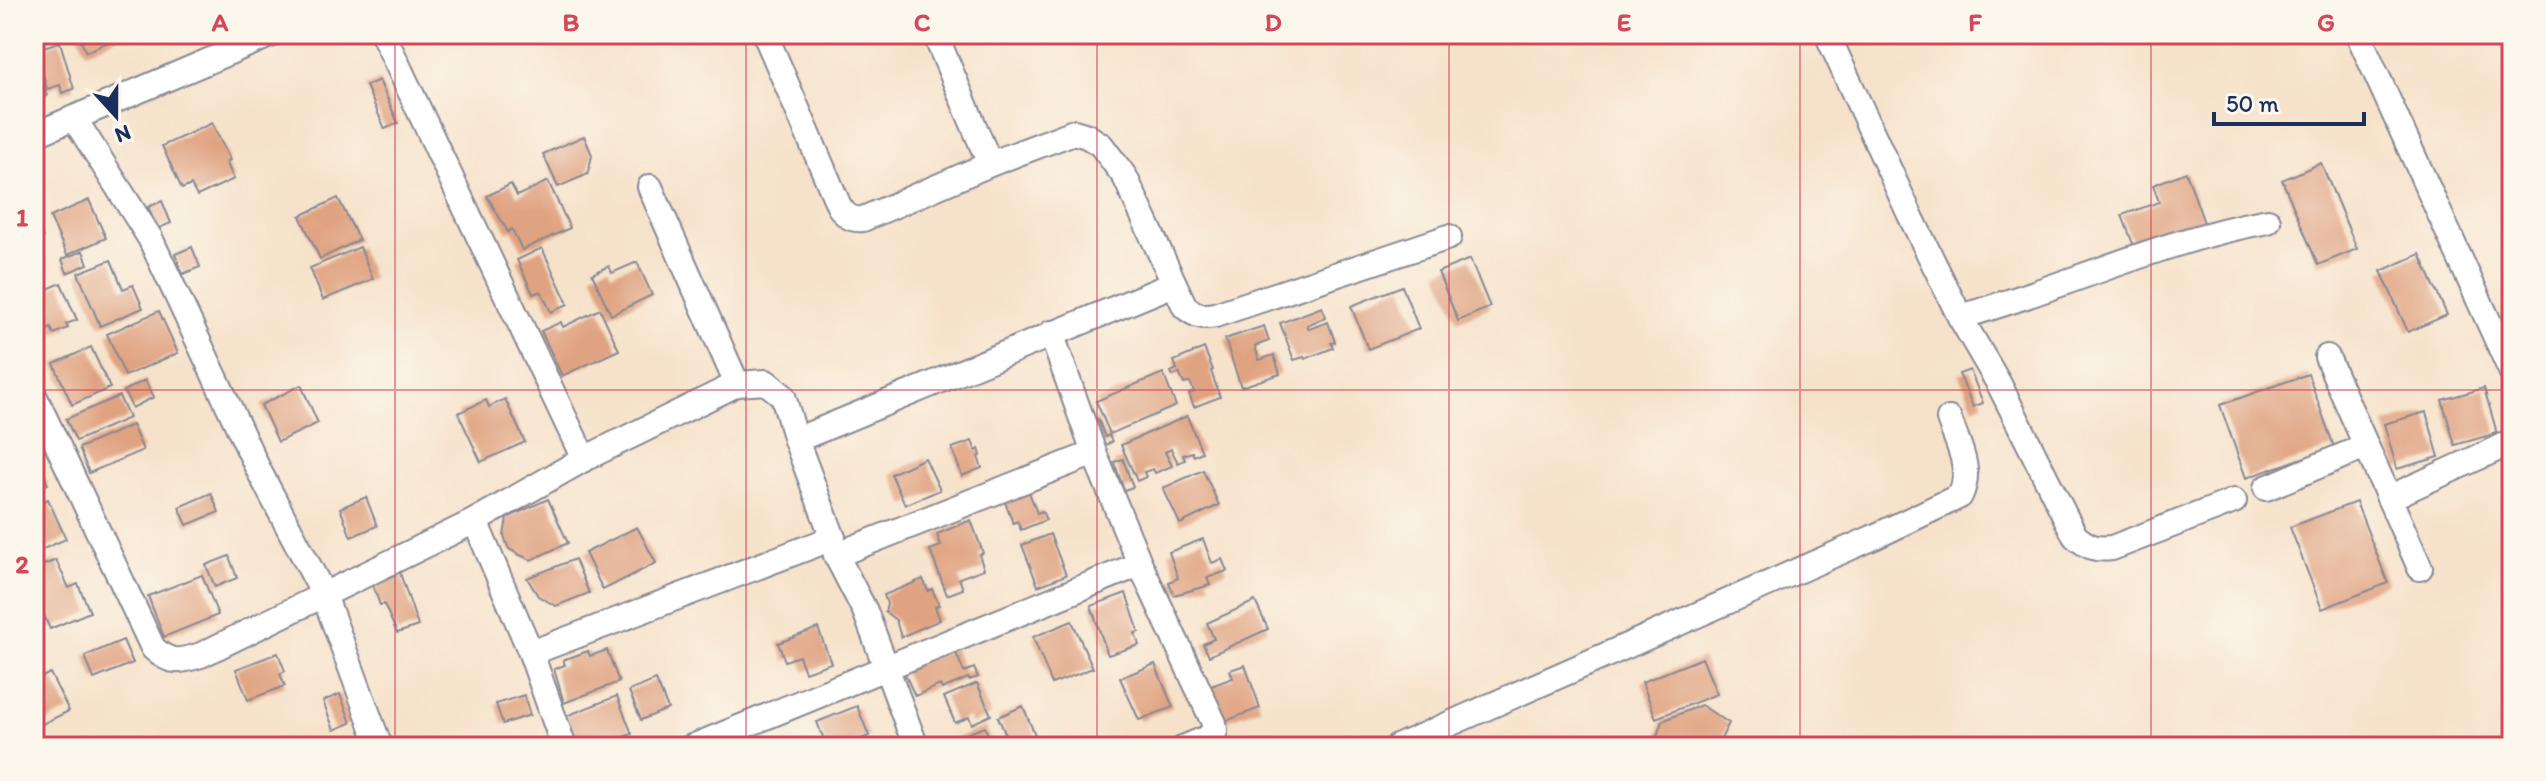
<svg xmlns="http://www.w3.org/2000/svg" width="2546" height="781" font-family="Itim,sans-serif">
<rect width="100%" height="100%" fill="#fbf7ec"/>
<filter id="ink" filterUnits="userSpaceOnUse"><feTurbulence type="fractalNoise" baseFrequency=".0125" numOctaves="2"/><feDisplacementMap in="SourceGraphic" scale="16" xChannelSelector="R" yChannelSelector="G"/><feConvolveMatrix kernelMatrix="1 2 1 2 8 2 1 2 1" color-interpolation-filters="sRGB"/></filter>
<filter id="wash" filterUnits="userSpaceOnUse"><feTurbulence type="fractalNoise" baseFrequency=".006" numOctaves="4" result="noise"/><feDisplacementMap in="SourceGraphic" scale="32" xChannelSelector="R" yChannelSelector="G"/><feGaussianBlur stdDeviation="1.8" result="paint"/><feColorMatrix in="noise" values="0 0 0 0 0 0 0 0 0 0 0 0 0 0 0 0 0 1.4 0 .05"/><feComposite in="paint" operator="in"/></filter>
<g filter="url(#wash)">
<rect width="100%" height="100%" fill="#f6e2ca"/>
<g id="blocks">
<g fill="#e0a381">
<path d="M78,34H126L86,52Z"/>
<path d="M60,42L74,89L62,93L60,85L47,89L36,49Z"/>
<path d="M34,54L47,96L34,101Z"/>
<path d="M379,80L398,123L385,129L366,86Z"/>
<path d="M212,123L230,160L226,162L234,179L197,196L191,185L182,189L162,146Z"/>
<path d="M584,136L592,155L588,174L558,187L543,154Z"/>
<path d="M2321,163L2357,249L2318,265L2282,180Z"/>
<path d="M2186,172L2204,223L2135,249L2122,215L2159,202L2153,185Z"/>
<path d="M548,181L570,228L522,250L512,229L508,232L487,196L511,184L517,196Z"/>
<path d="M338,198L359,240L320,259L300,216Z"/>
<path d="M89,200L106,238L67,255L50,217Z"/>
<path d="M162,201L171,223L157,229L148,207Z"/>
<path d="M34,218L43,238L34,242Z"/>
<path d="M192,247L200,267L183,274L175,254Z"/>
<path d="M360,247L373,279L323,300L310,268Z"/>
<path d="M542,248L568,304L551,312L541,291L533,294L517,260Z"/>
<path d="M83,251L88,264L67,273L62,259Z"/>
<path d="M2420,254L2447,315L2408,332L2381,271Z"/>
<path d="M1470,259L1490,307L1458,321L1438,272Z"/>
<path d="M111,260L123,289L133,285L143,308L100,326L78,273Z"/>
<path d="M637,262L652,295L611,315L592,274L609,266L612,273Z"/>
<path d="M61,283L77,320L66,324L68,328L54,334L51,328L36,334L34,295Z"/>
<path d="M1402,286L1419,329L1368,349L1351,306Z"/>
<path d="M1322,307L1326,317L1307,325L1309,329L1328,322L1335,342L1331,343L1333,348L1305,359L1304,357L1294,360L1280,323Z"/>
<path d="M600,309L619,350L562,376L541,331L561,322L563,327Z"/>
<path d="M159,311L178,353L125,376L107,334Z"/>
<path d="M1264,326L1269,341L1255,346L1259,360L1274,355L1280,374L1241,387L1225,339Z"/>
<path d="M91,347L110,388L72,405L54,364Z"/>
<path d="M1204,348L1213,370L1211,371L1220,397L1194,407L1189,394L1194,392L1190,382L1184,384L1179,373L1173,376L1171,372L1177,369L1174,361Z"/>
<path d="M1970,370L1983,403L1973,407L1959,374Z"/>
<path d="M1163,373L1176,406L1110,434L1096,401Z"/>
<path d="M2308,374L2334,447L2246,478L2220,405Z"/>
<path d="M145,380L154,397L132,408L124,391Z"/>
<path d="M301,385L318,423L278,442L261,405Z"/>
<path d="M2484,388L2497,433L2455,445L2442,400Z"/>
<path d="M119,396L129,418L76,441L66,419Z"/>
<path d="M505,399L525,442L481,462L458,413L486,400L489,407Z"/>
<path d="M2426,412L2439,457L2397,469L2384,424Z"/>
<path d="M1187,416L1202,452L1194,456L1192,452L1183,455L1185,460L1178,463L1171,449L1165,452L1172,466L1155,473L1153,469L1144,472L1146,477L1137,481L1121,445Z"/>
<path d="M1098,419L1105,437L1109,435L1112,442L1101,447L1090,422Z"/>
<path d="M132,425L143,450L89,473L79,448Z"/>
<path d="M972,441L976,451L979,449L981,455L978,457L982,468L962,476L952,448Z"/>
<path d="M925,458L940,490L905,505L891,474Z"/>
<path d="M1123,459L1133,487L1124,490L1114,462Z"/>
<path d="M37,460L48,484L34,490V461Z"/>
<path d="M1203,470L1219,505L1180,524L1163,488Z"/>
<path d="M1029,492L1037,513L1042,511L1046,520L1021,530L1017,521L1013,523L1005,502Z"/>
<path d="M211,493L219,512L187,525L179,507Z"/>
<path d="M366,497L377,526L351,537L340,508Z"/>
<path d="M48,499L66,539L34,553V505Z"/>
<path d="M548,499L568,543L531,560L520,555L509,549L504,536L507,518Z"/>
<path d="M2356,502L2388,583L2322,609L2290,527Z"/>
<path d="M971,520L983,553L979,555L984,569L959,578L963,589L947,595L930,550L941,546L937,534Z"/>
<path d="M637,527L656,563L603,590L585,553Z"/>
<path d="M1050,534L1066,575L1038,586L1022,545Z"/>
<path d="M1203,539L1212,563L1222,559L1227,571L1207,578L1210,585L1174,595L1169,582L1178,578L1169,552Z"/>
<path d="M229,556L237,578L215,587L206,565Z"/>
<path d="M575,559L589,593L556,606L538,596L527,578Z"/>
<path d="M56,560L69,588L78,584L90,612L50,629L34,594V569Z"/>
<path d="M399,570L418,626L397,633L384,604L380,605L371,580Z"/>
<path d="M202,575L218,615L164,637L148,596Z"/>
<path d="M923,579L928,591L932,589L939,605L935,607L940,620L901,637L896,620L885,612L887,604L884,595Z"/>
<path d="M1126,593L1139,632L1135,633L1139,645L1108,655L1091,606Z"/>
<path d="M1255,601L1268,629L1209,656L1203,644L1214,639L1207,623Z"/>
<path d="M1072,621L1093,668L1052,684L1033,637Z"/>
<path d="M818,628L831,663L805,672L799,656L785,661L778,643Z"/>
<path d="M123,640L133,663L94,679L85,656Z"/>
<path d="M954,648L964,672L974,668L978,677L969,680L968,678L942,689L940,685L915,696L903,670Z"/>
<path d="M607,650L619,682L564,703L554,669L565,665L563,660L588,651L590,656Z"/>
<path d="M278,653L285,671L280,674L285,686L248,700L236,669Z"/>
<path d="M1702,658L1717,694L1656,718L1642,682Z"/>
<path d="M1155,664L1173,707L1139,720L1120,678Z"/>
<path d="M1245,665L1260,708L1223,722L1211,686L1233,678L1230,670Z"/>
<path d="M50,673L69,711L34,728V681Z"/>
<path d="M656,680L668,709L641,720L629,691Z"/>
<path d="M977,683L991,715L972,724L969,717L955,723L944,697Z"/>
<path d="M340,694L351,723L334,730L323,701Z"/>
<path d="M524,695L530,715L503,724L496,704Z"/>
<path d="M617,696L632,734L598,747H578L566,716Z"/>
<path d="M1701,705L1729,723L1717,747H1658L1655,742L1662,721Z"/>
<path d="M857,706L869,736L841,747H827L817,722Z"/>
<path d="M1023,706L1040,747H1011L998,717Z"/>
<path d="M985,727L993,747H950L947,741Z"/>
</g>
</g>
</g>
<g filter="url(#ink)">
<use href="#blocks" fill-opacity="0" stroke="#888894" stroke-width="2"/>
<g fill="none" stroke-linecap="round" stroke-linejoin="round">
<g stroke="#888894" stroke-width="28">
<g id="minor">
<path d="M383,34L584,459"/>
<path d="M765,34L839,206C846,216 850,220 863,219L990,164L1074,132L1087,136L1101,145L1125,177L1185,307C1195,315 1202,318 1215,315L1449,237"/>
<path d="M935,34L990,164"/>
<path d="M1827,34L1910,215L1960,317L1999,384L2075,536C2088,547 2095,550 2112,548L2234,501"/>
<path d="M2358,34L2512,373"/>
<path d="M74,118L150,238L259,471L324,595L380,747"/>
<path d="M34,135L272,34"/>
<path d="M650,187L737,384"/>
<path d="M1960,317C2063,288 2162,240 2268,221"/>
<path d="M1051,333L1094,453L1140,564L1214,723L1215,731L1207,738L1185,747"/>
<path d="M2327,357L2420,568"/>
<path d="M34,395L153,648C170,664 179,662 201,655L475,521L584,459L737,384L766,382L783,396L796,440L833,538L836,555L865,611L916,747"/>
<path d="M796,440L1174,284"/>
<path d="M2266,488L2366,446"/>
<path d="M2389,498L2512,442"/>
<path d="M475,521L531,653L564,747"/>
<path d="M836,555L1094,453"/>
<path d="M531,653L833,538"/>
<path d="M692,747L1140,564"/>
<path d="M1397,747L1872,538L1960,496C1973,469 1958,445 1949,419"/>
</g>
</g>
<use href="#minor" stroke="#fff" stroke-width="24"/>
</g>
</g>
<path fill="none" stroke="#d1495b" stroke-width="2" stroke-opacity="0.55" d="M395,34V747M746,34V747M1097,34V747M1449,34V747M1800,34V747M2151,34V747M34,390H2512"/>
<rect width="2546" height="781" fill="none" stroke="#fbf7ec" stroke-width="88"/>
<g transform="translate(116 116) rotate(159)" stroke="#fbf7ec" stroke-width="6" paint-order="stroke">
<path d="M0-6L14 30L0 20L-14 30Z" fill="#1b2f5e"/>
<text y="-12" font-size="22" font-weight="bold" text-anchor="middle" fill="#1b2f5e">N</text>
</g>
<path d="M2214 112v12h150v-12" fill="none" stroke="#1b2f5e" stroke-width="4"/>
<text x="2226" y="112" font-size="24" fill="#1b2f5e" stroke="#fbf7ec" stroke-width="6" paint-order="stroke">50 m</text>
<rect x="44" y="44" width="2458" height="693" fill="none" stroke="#d1495b" stroke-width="3"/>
<g font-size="26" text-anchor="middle" font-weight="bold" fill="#d1495b">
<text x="220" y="31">A</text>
<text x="571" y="31">B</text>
<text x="922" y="31">C</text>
<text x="1273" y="31">D</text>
<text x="1624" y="31">E</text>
<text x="1975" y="31">F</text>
<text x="2326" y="31">G</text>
<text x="22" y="226">1</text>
<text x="22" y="573">2</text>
</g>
</svg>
